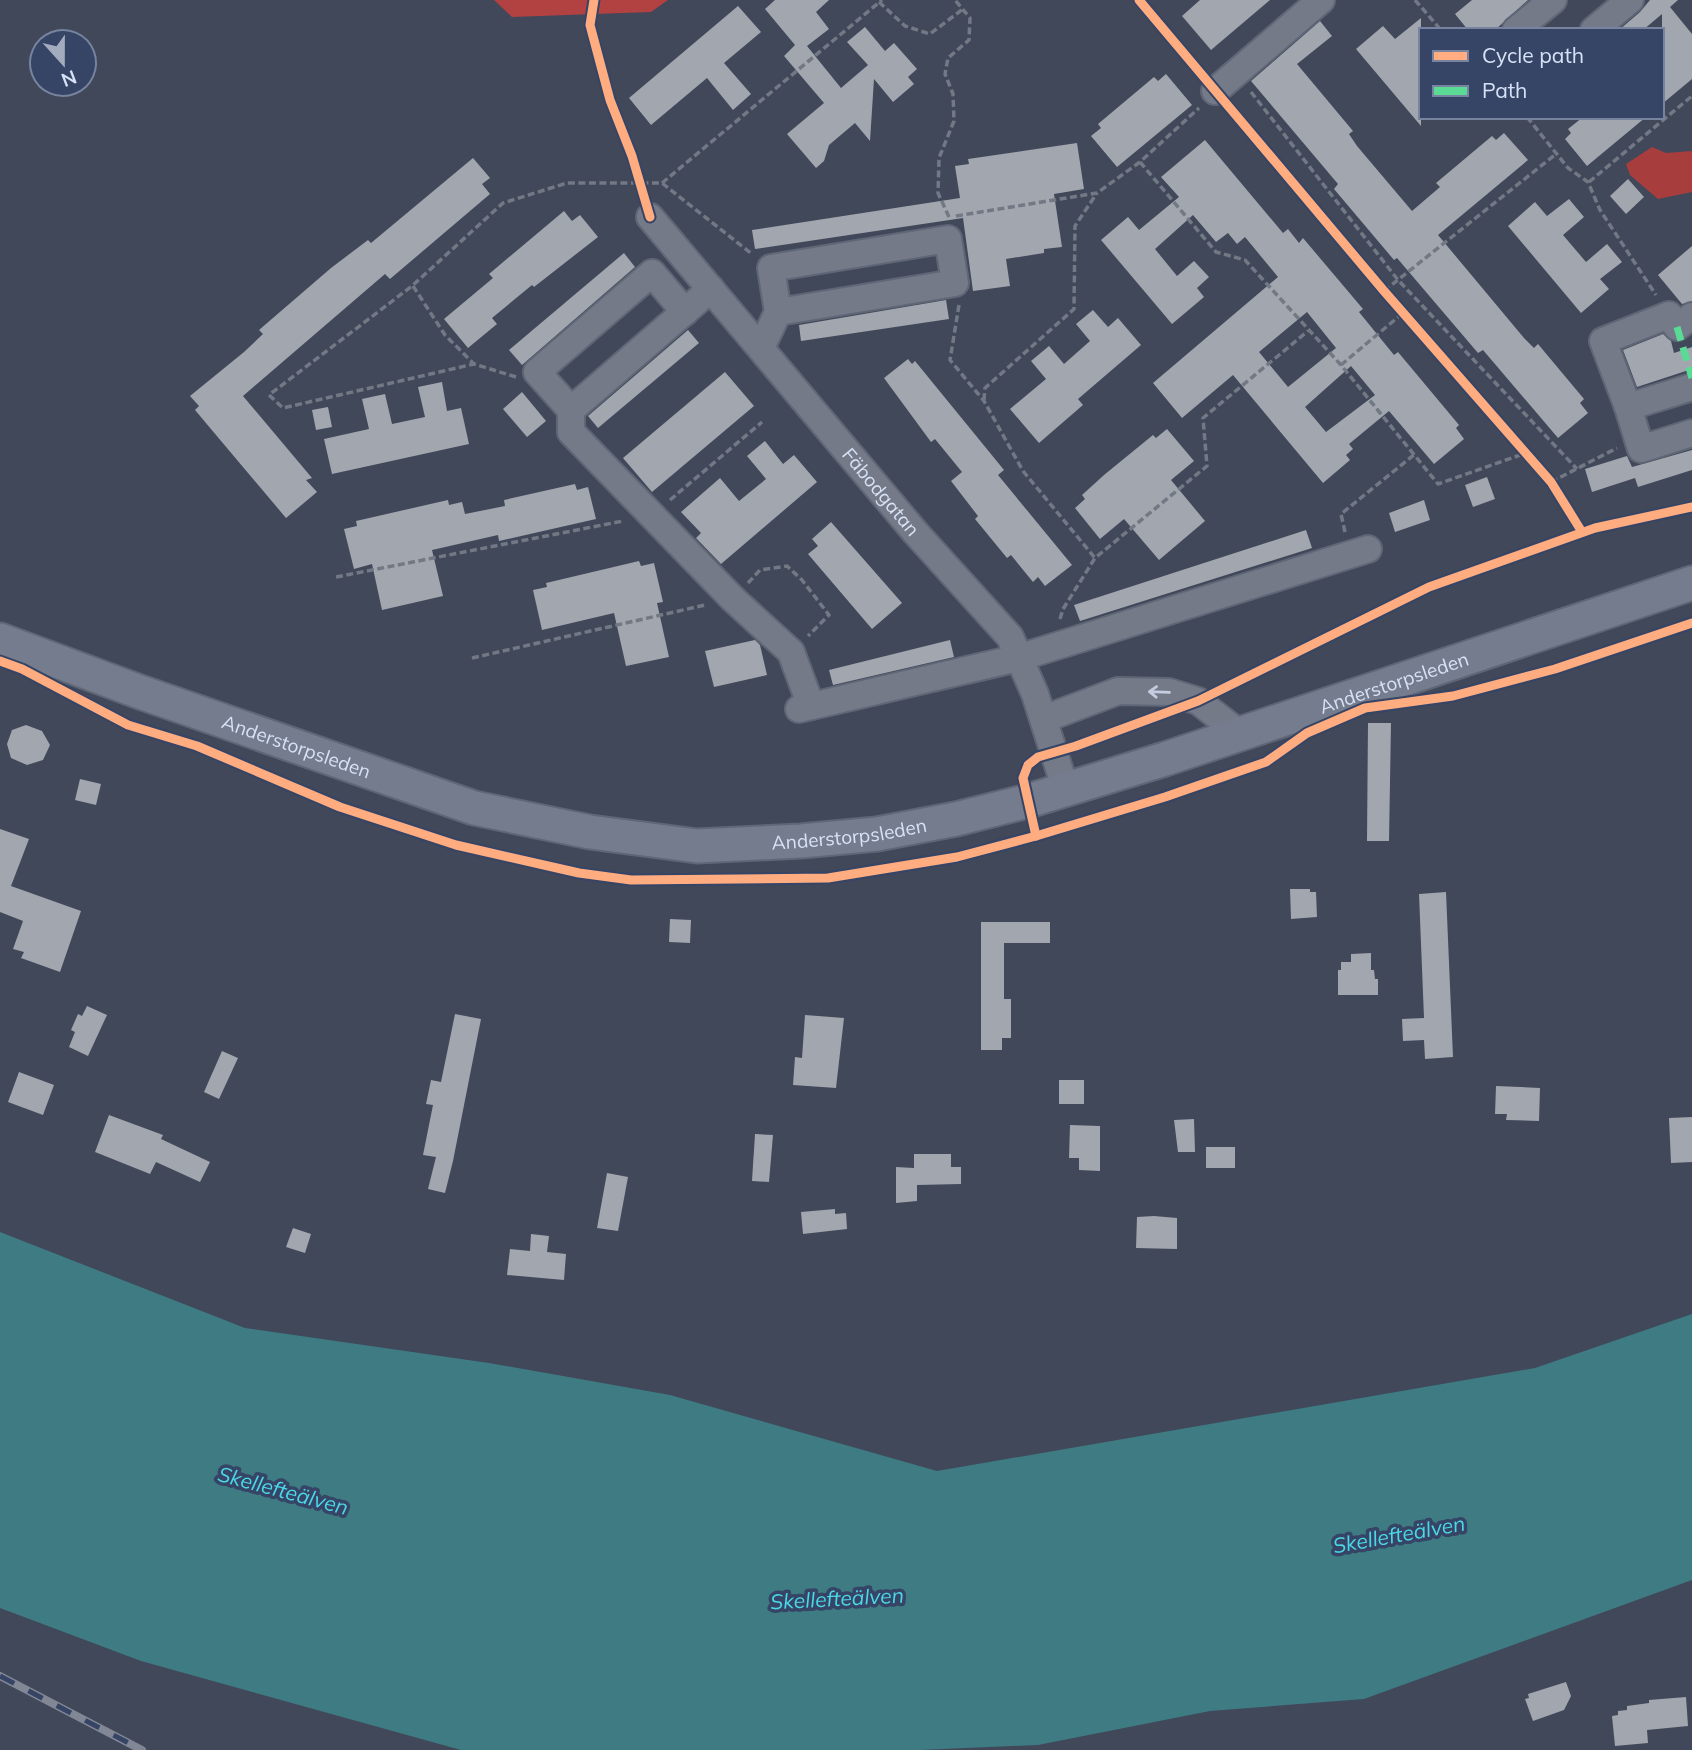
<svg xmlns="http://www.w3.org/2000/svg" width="1692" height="1750" font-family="Mulish,sans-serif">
<rect width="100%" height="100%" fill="#40485a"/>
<path fill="#a83d3d" d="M1652,147L1666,153L1692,151V192L1658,199L1630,175L1626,164Z"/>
<path fill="#b24141" d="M494,0H668L651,12L512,17Z"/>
<path fill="#3e7b83" d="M0,1232L245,1328L489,1363L670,1395L937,1471L1535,1368L1692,1314V1580L1364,1699L1210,1711L1038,1745L920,1750H461L141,1661L0,1608Z"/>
<g fill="#a2a6ae" fill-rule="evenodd">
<path d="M775,0H829L816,12L829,29L807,46L841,88L868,65L847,42L865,27L885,51L894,43L917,69L908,77L914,84L893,102L874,79L870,141L855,123L829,145L824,161L816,168L787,134L824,103L784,56L795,45L765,9Z"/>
<path d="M1200,0H1270L1211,50L1182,16Z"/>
<path d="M1472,0H1528L1495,30H1468L1455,14Z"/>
<path d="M1650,0H1678L1670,7L1692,34V79L1662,104V14L1643,30H1619L1640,12Z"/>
<path d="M738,6L761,32L724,63L751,94L733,110L707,78L651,125L629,98Z"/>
<path d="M1421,18V126L1356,49L1383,26L1395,39Z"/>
<path d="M1320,21L1332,36L1297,64L1353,131L1349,134L1357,146L1412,211L1440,187L1436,183L1492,136L1496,140L1504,133L1528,160L1438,235L1524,338L1534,348L1538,344L1584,399L1580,403L1588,413L1558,438L1483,350L1478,353L1397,258L1394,260L1334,189L1338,184L1251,81Z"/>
<path d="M1166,74L1192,105L1117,167L1091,136L1101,128L1098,124L1154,77L1158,81Z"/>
<path d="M1583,117H1646L1587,166L1565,139L1571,133L1568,129Z"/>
<path d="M1205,140L1283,233L1288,229L1299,243L1303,238L1363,309L1359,312L1394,355L1398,352L1459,425L1456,428L1464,439L1434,464L1389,411L1349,444L1353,449L1346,455L1350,460L1323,483L1233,375L1182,418L1153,383L1278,277L1245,237L1237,244L1228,233L1216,242L1193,215L1155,249L1177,276L1194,261L1209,277L1197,288L1204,297L1172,324L1101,240L1128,217L1139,230L1179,197L1161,177ZM1307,312L1336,348L1288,387L1259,352ZM1351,366L1375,395L1326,432L1305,407Z"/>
<path d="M1077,143L1084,189L1054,194L1062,247L1044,249V253L1006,259L1010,286L973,291L963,218L755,249L752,230L960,198L955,166L969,164L968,159Z"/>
<path d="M473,158L490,178L482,184L490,194L390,279L385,274L243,396L312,478L306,480L317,492L286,518L195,410L199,406L190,396L244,352L263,334L259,330L331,268L368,240L371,243Z"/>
<path d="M1628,179L1644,197L1626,214L1610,196Z"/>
<path d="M1569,199L1584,217L1563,235L1586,262L1607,244L1622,262L1600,279L1609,289L1581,313L1508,226L1535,202L1547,216Z"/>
<path d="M564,211L572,221L580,215L598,237L534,287L532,285L492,318L497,324L468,348L444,319L493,278L489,274Z"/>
<path d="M1692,246V301L1682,304L1658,275Z"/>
<path d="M624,253L635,267L522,365L509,350Z"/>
<path d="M946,300L949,319L801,341L799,325Z"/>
<path d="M1093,310L1108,327L1118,318L1141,345L1078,399L1083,405L1039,443L1010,409L1046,379L1031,361L1049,346L1064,364L1090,341L1076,324Z"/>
<path d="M688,330L699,343L598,428L588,416Z"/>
<path d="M1663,334L1671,341L1674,353L1692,347V369L1637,387L1623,350Z"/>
<path d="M908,359L912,364L915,361L1004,470L998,475L1072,565L1045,586L1038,577L1033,582L1011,555L1007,558L975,519L978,516L951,481L962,472L935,439L931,442L884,378Z"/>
<path d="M725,372L754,406L652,492L623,458Z"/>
<path d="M442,382L447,411L461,408L469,444L332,474L324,439L369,429L362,399L385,394L392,424L425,417L418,387Z"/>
<path d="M522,392L546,421L527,437L503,409Z"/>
<path d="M328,407L332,427L316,430L312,410Z"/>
<path d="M1167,429L1194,461L1171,480L1205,521L1159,560L1124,519L1100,539L1075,508L1085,499L1082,495L1104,475L1153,435L1156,438Z"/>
<path d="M765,441L783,464L794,455L817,482L721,564L696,538L701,533L681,512L720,478L739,501L766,479L747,456Z"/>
<path d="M1692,450V470L1638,487L1635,478L1592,492L1585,469L1627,456L1632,467Z"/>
<path d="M1487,477L1495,499L1473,507L1465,485Z"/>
<path d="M575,484L577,490L588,487L596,519L499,541L498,535L432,550L443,596L382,610L372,564L354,569L344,529L357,526L356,521L448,500L449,505L462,502L465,514L505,506L504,500Z"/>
<path d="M1424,500L1430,520L1395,532L1389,513Z"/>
<path d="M831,522L902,603L872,629L808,554L818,546L812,539Z"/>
<path d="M1306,530L1312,548L1080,621L1074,605Z"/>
<path d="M639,561L641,566L654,563L663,602L657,603L669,657L626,666L614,613L542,630L533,590L547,587L546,583Z"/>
<path d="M755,640L760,645L767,675L714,687L705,651Z"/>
<path d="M950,640L954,657L833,685L829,670Z"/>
<path d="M1368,723H1391L1389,841H1367Z"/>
<path d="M26,725L42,731L50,745L43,760L27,765L11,758L7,744L12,730Z"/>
<path d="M80,779L101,784L96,805L75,800Z"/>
<path d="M0,829L29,839L11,886L81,911L60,972L21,958L24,952L13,949L23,921L0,912Z"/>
<path d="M1290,889H1310V892H1316L1317,917L1291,919Z"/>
<path d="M1446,892L1453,1057L1425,1059L1424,1040L1403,1041L1402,1019L1424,1018L1419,894Z"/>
<path d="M670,919L691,920L690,943L669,942Z"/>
<path d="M981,922H1050V943H1004V999H1011V1038H1002V1050H981Z"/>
<path d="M1371,953V970H1374L1375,979H1378V995H1338V970H1341V962H1351V954Z"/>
<path d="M87,1006L107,1015L88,1056L69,1047L75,1032L71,1030L78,1014L82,1016Z"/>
<path d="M455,1014L481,1019L453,1161L445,1193L428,1189L436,1157L423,1155L433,1105L426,1104L431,1080L441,1082Z"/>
<path d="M805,1015L844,1018L836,1088L793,1085L795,1057L802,1058Z"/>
<path d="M222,1051L238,1058L219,1099L204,1092Z"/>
<path d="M19,1072L54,1085L43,1115L8,1102Z"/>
<rect x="1059" y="1080" width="25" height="24"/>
<path d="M1496,1086L1540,1088L1539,1121L1506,1120L1507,1114H1495Z"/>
<path d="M109,1115L163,1135L161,1139L210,1162L200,1182L156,1162L150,1174L95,1152Z"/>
<path d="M1692,1117V1162L1671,1163L1669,1118Z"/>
<path d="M1194,1119L1195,1152H1178L1174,1120Z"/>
<path d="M1070,1125L1100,1126V1171L1079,1170V1158H1069Z"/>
<path d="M755,1134L773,1135L769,1182L752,1181Z"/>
<rect x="1206" y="1147" width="29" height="21"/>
<path d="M914,1154H951V1167H961V1184L917,1185V1201L896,1203V1167L914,1168Z"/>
<path d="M607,1173L628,1177L618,1231L597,1228Z"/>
<path d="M835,1209V1214L846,1213L847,1229L803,1234L801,1212Z"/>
<path d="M1154,1216L1177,1218V1249L1136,1248L1137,1217Z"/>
<path d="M293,1228L311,1234L305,1253L286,1247Z"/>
<path d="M531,1234L549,1236L547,1252L566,1254L564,1280L507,1275L510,1249L530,1251Z"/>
<path d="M1566,1682L1571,1696L1564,1710L1533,1721L1525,1699L1529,1698L1528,1694Z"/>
<path d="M1686,1697L1688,1726L1647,1730L1648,1743L1615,1746L1612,1716L1618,1715V1711L1627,1710V1706L1649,1703V1700Z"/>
</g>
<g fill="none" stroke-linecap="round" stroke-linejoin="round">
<g stroke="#5f6676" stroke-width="30">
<g id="minor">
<path d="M1516,30L1553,0"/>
<path d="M1594,30L1630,0"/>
<path d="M1215,91L1321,0"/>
<path id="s1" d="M650,217L915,532L1010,637L1035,694L1066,790"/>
<path d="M685,312L652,273L537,372L571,410L711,289"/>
<path d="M761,348L778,312L955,283L948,239L771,268L778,312"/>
<path d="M1692,387L1628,407L1641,449L1692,433"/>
<path d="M1628,407L1603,341L1669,315L1677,327L1692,316"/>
<path d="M571,410V432L733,599L791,652L811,706"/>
<path d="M799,709L1018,658L1368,549"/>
<path d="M1044,719L1118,691L1169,692L1198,701L1239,733"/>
</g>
</g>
<g stroke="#5f6676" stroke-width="37">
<g id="major">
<path id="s2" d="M0,640L140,692L474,808L590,832L697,846L801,841L877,834L956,819L1028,801L1165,759L1692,583"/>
</g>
</g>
<g stroke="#727884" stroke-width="3.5" stroke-dasharray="7 3.5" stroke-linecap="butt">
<path d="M1415,0L1441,30"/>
<path d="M879,2L905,26L930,34L963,9"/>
<path d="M1251,92L1398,280L1577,469"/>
<path d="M1527,117L1568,168L1588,182L1600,210L1656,295"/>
<path d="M1140,162L1216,252L1245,260L1341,365L1438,484L1526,453"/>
<path d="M1589,182L1692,96"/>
<path d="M662,183L882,0"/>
<path d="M956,216L1097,193L1140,162L1199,108"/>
<path d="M949,217L938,193L939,158L954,121L953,94L945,74L948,58L969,40L970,18L955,0"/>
<path d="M413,286L445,335L474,364"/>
<path d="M1384,291L1556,154"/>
<path d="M959,305L950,360L984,401L1023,471L1095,558"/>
<path d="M1341,365L1403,313"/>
<path d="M516,377L474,364L283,408L269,395L412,286L503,203L567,183H662L752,254"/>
<path d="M984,400L985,388L1074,309L1075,226L1097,193"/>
<path d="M1551,482L1617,448"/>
<path d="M670,500L762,422"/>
<path d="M1345,532L1341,514L1415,454"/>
<path d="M336,577L623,521"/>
<path d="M748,583L760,570L787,566L802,580L829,615L808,636"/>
<path d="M1060,619L1063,609L1095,558L1207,466L1203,418L1308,331"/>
<path d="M472,658L705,605"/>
</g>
<use href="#minor" stroke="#747a88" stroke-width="26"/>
<use href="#major" stroke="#747c8e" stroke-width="33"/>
<g stroke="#818794" stroke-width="8">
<path id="rail" d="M0,1676L142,1750"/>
</g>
<use href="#rail" stroke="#364465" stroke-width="5" stroke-dasharray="16" stroke-linecap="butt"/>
<path stroke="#5adb95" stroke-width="7" stroke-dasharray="14 7" stroke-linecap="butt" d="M1677,327L1692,378"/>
<g stroke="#364465" stroke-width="13">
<g id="cycleway">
<path d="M594,0L590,25L610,100L632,156L650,217"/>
<path d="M1139,0L1384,291L1551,482L1582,532"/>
<path d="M0,661L22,669L128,725L197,746L340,807L456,845L579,873L631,880L828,878L957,857L1036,836L1165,797L1266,762L1307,733L1365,708L1453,696L1555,669L1692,623"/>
<path d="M1036,836L1023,778L1028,765L1038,757L1076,746L1198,701L1429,587L1595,528L1692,507"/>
</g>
</g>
<use href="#cycleway" stroke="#ffac80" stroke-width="9"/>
</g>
<defs><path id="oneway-shaft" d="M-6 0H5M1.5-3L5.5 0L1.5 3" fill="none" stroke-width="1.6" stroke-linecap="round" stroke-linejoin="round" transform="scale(1.75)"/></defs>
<use stroke="#c4cde0" href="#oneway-shaft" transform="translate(1159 692) rotate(-178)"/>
<g text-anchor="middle" stroke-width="7" stroke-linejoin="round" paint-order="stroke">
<g font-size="19" fill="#d8e2f6" stroke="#364465">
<text dy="7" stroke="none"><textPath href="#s1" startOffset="359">Fäbodgatan</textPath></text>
<text dy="7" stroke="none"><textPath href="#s2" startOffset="1449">Anderstorpsleden</textPath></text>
<text dy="7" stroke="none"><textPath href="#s2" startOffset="315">Anderstorpsleden</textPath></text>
<text dy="7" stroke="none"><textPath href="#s2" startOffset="882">Anderstorpsleden</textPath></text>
</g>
<g font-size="21" font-style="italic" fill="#4ad7e6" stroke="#364465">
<text transform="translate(283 1491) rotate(15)" y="7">Skellefteälven</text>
<text transform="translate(1399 1535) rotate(-10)" y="7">Skellefteälven</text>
<text transform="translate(837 1599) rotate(-3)" y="7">Skellefteälven</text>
</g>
</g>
<rect x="1419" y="28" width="245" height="91" fill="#364465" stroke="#77839f" stroke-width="2"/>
<rect x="1433" y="51" width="35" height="10" fill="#ffac80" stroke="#77839f" stroke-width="2"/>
<text x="1482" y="63" font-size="21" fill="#d8e2f6">Cycle path</text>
<rect x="1433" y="86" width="35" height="10" fill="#5adb95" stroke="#77839f" stroke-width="2"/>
<text x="1482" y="98" font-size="21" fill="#d8e2f6">Path</text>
<g transform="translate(63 63) rotate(159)"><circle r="33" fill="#364465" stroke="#77839f" stroke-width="2"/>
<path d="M0-5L12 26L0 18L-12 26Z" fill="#a3acbf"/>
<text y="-10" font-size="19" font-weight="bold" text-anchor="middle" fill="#d8e2f6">N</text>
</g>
</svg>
